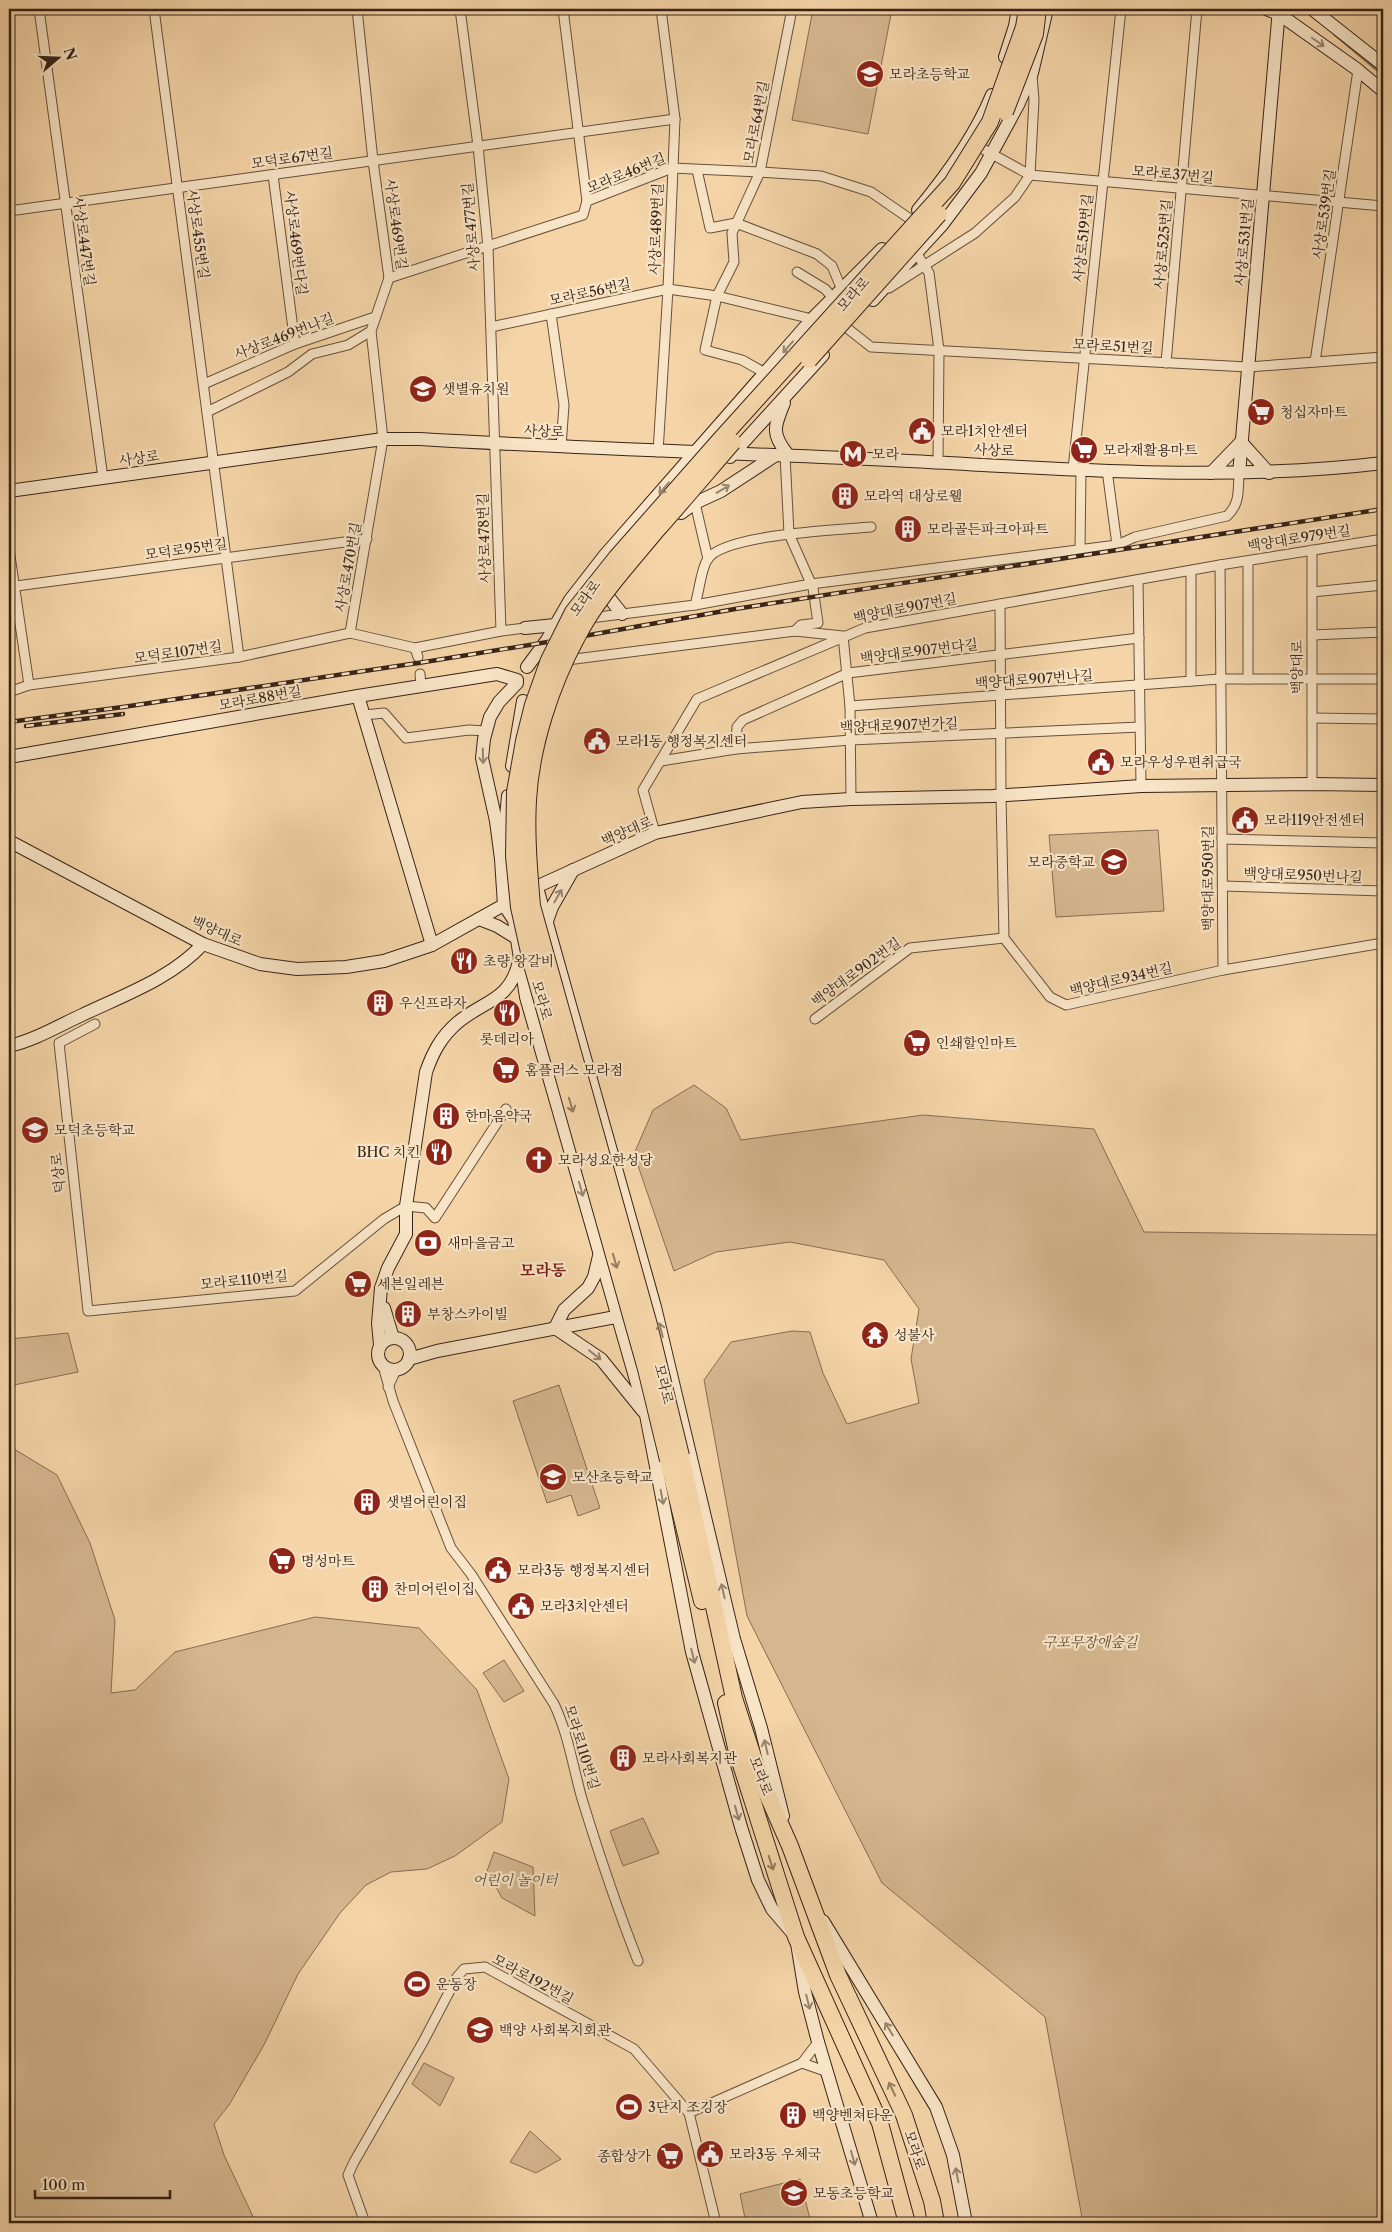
<svg xmlns="http://www.w3.org/2000/svg" width="1392" height="2232" font-family="'Libre Caslon Text','Noto Serif KR',serif">
<rect width="100%" height="100%" fill="#f5d5a8"/>
<filter id="stains"><feTurbulence type="fractalNoise" baseFrequency=".004" numOctaves="4"/><feColorMatrix values="0 0 0 0 .2 0 0 0 0 .09 0 0 0 0 .02 0 0 0 .5 -.17"/></filter>
<radialGradient id="worn" r=".72"><stop offset=".6" stop-color="#630" stop-opacity="0"/><stop offset="1" stop-color="#630" stop-opacity=".3"/></radialGradient>
<g fill="#d5b78f" stroke="#866d53">
<path d="M813,9H892L868,134L792,120Z"/>
<path d="M1158,830L1164,911L1056,917L1049,835Z"/>
<path d="M694,1085L726,1108L741,1140L923,1115L1094,1129L1144,1232L1383,1235V2223H1083L1045,2017L882,1883L747,1616L704,1380L731,1342L792,1331L810,1332L823,1373L847,1424L919,1403L911,1359L919,1309L884,1260L790,1242L716,1252L674,1271L634,1154L653,1110Z"/>
<path d="M68,1333L78,1372L9,1386V1339Z"/>
<path d="M559,1385L600,1508L578,1516L571,1495L547,1503L513,1401Z"/>
<path d="M9,1446L57,1475L90,1543L115,1620L111,1693L135,1690L175,1652L315,1617L419,1628L477,1690L509,1779L502,1822L455,1856L427,1869L391,1872L366,1885L340,1913L298,1974L265,2043L229,2105L214,2124L224,2155L256,2223H9Z"/>
<path d="M504,1660L524,1691L504,1702L483,1673Z"/>
<path d="M643,1818L659,1853L623,1866L610,1831Z"/>
<path d="M494,1852L533,1867L535,1916L502,1898L487,1871Z"/>
<path d="M424,2063L454,2078L440,2106L412,2084Z"/>
<path d="M530,2131L561,2159L536,2173L510,2162Z"/>
<path d="M800,2179L811,2223H746L740,2194Z"/>
</g>
<g fill="none" stroke-linecap="round" stroke-linejoin="round">
<g stroke="#826951" stroke-width="2.5">
<path d="M1303,9L1309,13"/>
<path d="M1334,34L1383,75"/>
</g>
<path stroke="#cfb18b" stroke-width="9" stroke-dasharray="9 4.5" stroke-linecap="butt" d="M418,657L420,674"/>
<g stroke="#66503b" stroke-width="11">
<g id="street">
<path d="M39,9L103,478"/>
<path d="M154,9L239,657"/>
<path d="M357,9L373,161L389,278L371,331L383,439L350,633L415,648L501,631L525,628"/>
<path d="M460,9L478,146L488,247L501,631"/>
<path d="M563,9L587,201"/>
<path d="M972,143L1030,175L1383,206"/>
<path d="M697,170L710,228L736,223L817,254L832,266L842,290"/>
<path d="M273,175L295,344"/>
<path d="M9,211L675,119"/>
<path d="M917,254L929,273L939,350L938,463"/>
<path d="M797,272L825,289L834,299"/>
<path d="M389,278L583,215L587,201L672,168L760,172L821,176L871,192L910,219"/>
<path d="M889,288L975,233L1015,197L1030,175L1034,100L1032,75"/>
<path d="M551,314L564,405L561,447"/>
<path d="M491,327L668,289L717,296L812,319"/>
<path d="M847,328L871,347L1248,367L1383,357"/>
<path d="M1315,362L1358,70"/>
<path d="M1166,363L1197,9"/>
<path d="M765,373L742,360L705,350L717,296L734,262L732,233L760,172L792,9"/>
<path d="M204,384L295,344L375,317"/>
<path d="M207,412L288,372L312,354L348,345L371,331"/>
<path d="M658,452L668,289L675,119L661,9"/>
<path d="M785,455L789,534L813,588L818,623L801,625L795,631"/>
<path d="M1073,469L1121,9"/>
<path d="M1107,470L1117,545"/>
<path d="M695,503L708,559"/>
<path d="M9,549L29,685"/>
<path d="M1080,550L1081,470"/>
<path d="M1248,561V679"/>
<path d="M1220,565L1223,970"/>
<path d="M1138,580L1141,786"/>
<path d="M9,587L367,539"/>
<path d="M1312,592L1383,585"/>
<path d="M1000,604L1001,796L1004,938L1050,997L1066,1005L1223,970L1383,943"/>
<path d="M695,605C699,592 701,570 707,560C722,534 840,530 871,527"/>
<path d="M590,618L695,605L811,584L1117,545L1135,537L1227,516C1240,504 1238,491 1239,474"/>
<path d="M1312,635L1383,632"/>
<path d="M415,648L418,657"/>
<path d="M567,660L795,631L843,636L850,706L851,799"/>
<path d="M420,674L421,686"/>
<path d="M1191,681V571"/>
<path d="M9,692L29,685L239,657L350,633"/>
<path d="M850,706L1220,679H1383"/>
<path d="M364,715L384,713L406,738L469,730L486,731"/>
<path d="M1312,718L1383,719"/>
<path d="M736,749L737,727L743,720L848,673L1139,638"/>
<path d="M661,761L736,749L851,740L1140,727"/>
<path d="M1312,784V550"/>
<path d="M655,833L643,790L697,699L865,628L1220,565L1383,539"/>
<path d="M1222,839L1383,843"/>
<path d="M1223,886L1383,891"/>
<path d="M815,1019L910,948L1004,938"/>
<path d="M95,1024L59,1043L88,1311L295,1291L384,1219L406,1206L426,1208L435,1218L506,1109"/>
<path d="M383,1366L393,1401L451,1548L471,1574L554,1704C568,1733 573,1767 582,1799C599,1854 617,1908 638,1961"/>
<path d="M388,1387L396,1370"/>
<path d="M802,2063L828,2072"/>
<path d="M689,2113L802,2063L818,2042"/>
<path d="M365,2223L348,2175L354,2162L423,2042L457,1977L464,1969L485,1967L634,2049L689,2113L716,2223"/>
</g>
</g>
<g stroke="#372317" stroke-width="14">
<g id="secondary">
<path d="M1266,9L1279,14L1358,70L1383,91"/>
<path d="M1312,9L1383,65"/>
<path d="M1005,57L1015,26L1018,9"/>
<path d="M918,210C947,175 975,137 992,95"/>
<path d="M873,300L942,225L981,173L1018,105L1032,73L1047,9"/>
<path d="M784,403C774,427 771,434 788,455"/>
<path d="M730,457L823,355"/>
<path d="M1211,473L1241,442L1269,473"/>
<path d="M1239,474L1279,9"/>
<path d="M9,491L383,439H420C583,449 746,453 909,461C1067,469 1226,482 1383,463"/>
<path d="M681,513L695,503L721,491L776,455"/>
<path d="M607,595L622,614"/>
<path d="M525,628L555,625"/>
<path d="M527,667L547,640L570,600L605,555L812,319L882,249"/>
<path d="M517,683L499,702L490,717L484,739L482,758L496,821L501,859L504,905L514,920L526,997L646,1415L692,1652L741,1827L758,1880L772,1909L796,1937L805,1992L818,2042L872,2223"/>
<path d="M358,696L432,945"/>
<path d="M9,757L358,696L497,674L517,680"/>
<path d="M512,766L523,701"/>
<path d="M9,841L203,944L260,964L297,969L346,967L384,961L432,945L536,887L655,833L802,802L851,799L993,796L1141,786L1312,784L1383,785"/>
<path d="M506,843V817L508,796"/>
<path d="M536,884L655,1307L734,1639L761,1728L783,1816"/>
<path d="M479,919L497,926L518,939"/>
<path d="M546,924L552,907L573,870"/>
<path d="M9,1046C35,1040 58,1026 82,1015C124,995 172,978 203,944"/>
<path d="M384,1308L393,1338"/>
<path d="M555,1328L601,1359L643,1411"/>
<path d="M555,1328L564,1310L588,1288L594,1277L599,1256"/>
<circle cx="394" cy="1354" r="16"/>
<path d="M380,1345L378,1323L381,1288L388,1268L406,1234V1206L426,1072C433,1052 441,1037 457,1023C484,1000 509,1002 519,962"/>
<path d="M409,1359L437,1351L626,1315"/>
<path d="M823,1921L936,2107L953,2155L966,2223"/>
</g>
</g>
<g stroke="#372317" stroke-width="18">
<g id="highway">
<path d="M681,1456L734,1698L760,1778L790,1846L838,1975L904,2115L932,2201L936,2223"/>
<path d="M668,1460L702,1601"/>
<path d="M726,1703L737,1752L796,1937L880,2123L907,2223"/>
</g>
</g>
<use href="#street" stroke="#f8e4c6" stroke-width="9"/>
<use href="#secondary" stroke="#f8e4c6" stroke-width="12"/>
<use href="#highway" stroke="#f5d5a8" stroke-width="16"/>
<g stroke="#372317" stroke-width="4.5">
<g id="rail">
<path d="M9,722L123,707L431,661L584,636L735,609L1383,509"/>
<path d="M26,726L123,714"/>
</g>
</g>
<use href="#rail" stroke="#f8e4c6" stroke-width="2.5" stroke-dasharray="8" stroke-linecap="butt"/>
<g stroke="#372317" stroke-width="18" stroke-linecap="butt">
<g id="highway-bridge">
<path d="M1005,112L1035,34L1038,9"/>
<path d="M809,360L939,214"/>
<path d="M681,1456L649,1325L532,906C529,870 526,835 528,800C531,746 551,685 577,637C597,598 628,565 656,531C682,502 707,472 733,442"/>
<path d="M668,1460L646,1369L531,961L519,907L514,856L515,792L524,741L533,705L549,660L573,612L616,558L719,441L952,183L990,122L1024,27L1027,9"/>
</g>
</g>
<use href="#highway-bridge" stroke="#f5d5a8" stroke-width="16"/>
</g>
<defs><path id="oneway-shaft" d="M-6 0H5M1.5-3L5.5 0L1.5 3" fill="none" stroke-width="1.6" stroke-linecap="round" stroke-linejoin="round" transform="scale(1.25)"/></defs>
<g stroke="#98846e">
<use href="#oneway-shaft" transform="translate(1318 42) rotate(35)"/>
<use href="#oneway-shaft" transform="translate(788 347) rotate(131)"/>
<use href="#oneway-shaft" transform="translate(664 488) rotate(131)"/>
<use href="#oneway-shaft" transform="translate(723 489) rotate(-31)"/>
<use href="#oneway-shaft" transform="translate(483 756) rotate(88)"/>
<use href="#oneway-shaft" transform="translate(558 896) rotate(-60)"/>
<use href="#oneway-shaft" transform="translate(581 1189) rotate(74)"/>
<use href="#oneway-shaft" transform="translate(661 1330) rotate(-104)"/>
<use href="#oneway-shaft" transform="translate(595 1355) rotate(38)"/>
<use href="#oneway-shaft" transform="translate(662 1497) rotate(79)"/>
<use href="#oneway-shaft" transform="translate(723 1591) rotate(-103)"/>
<use href="#oneway-shaft" transform="translate(693 1656) rotate(76)"/>
<use href="#oneway-shaft" transform="translate(766 1747) rotate(-103)"/>
<use href="#oneway-shaft" transform="translate(737 1813) rotate(74)"/>
<use href="#oneway-shaft" transform="translate(808 2002) rotate(76)"/>
<use href="#oneway-shaft" transform="translate(889 2029) rotate(-121)"/>
<use href="#oneway-shaft" transform="translate(853 2158) rotate(74)"/>
<use href="#oneway-shaft" transform="translate(957 2175) rotate(-101)"/>
</g>
<g stroke="#967c60">
<use href="#oneway-shaft" transform="translate(571 1105) rotate(74)"/>
<use href="#oneway-shaft" transform="translate(615 1261) rotate(74)"/>
<use href="#oneway-shaft" transform="translate(771 1863) rotate(72)"/>
<use href="#oneway-shaft" transform="translate(892 2089) rotate(-115)"/>
</g>
<defs>
<g id="school-disc" transform="scale(1.4375)"><circle r="9.5" fill="#8f2418" stroke="#f8e4c6"/><path d="M0-5L7-2L0 1L-7-2ZM-4 1L0 2.5L4 1V4Q0 6-4 4Z" fill="#fff"/></g>
<g id="supermarket-disc" transform="scale(1.4375)"><circle r="9.5" fill="#8f2418" stroke="#f8e4c6"/><path d="M-6-5.5h2.5l.6 2H6L4.5 2H-2.5L-4.4-4H-6ZM-1.5 3.2a1.3 1.3 0 1 0 .1 0ZM3 3.2a1.3 1.3 0 1 0 .1 0Z" fill="#fff"/></g>
<g id="civic-disc" transform="scale(1.4375)"><circle r="9.5" fill="#8f2418" stroke="#f8e4c6"/><path d="M-.6-6.5H3V-4.5H.6V-3L4-1V1h2V6H-6V1h2V-1L-.6-3ZM-1.2 2.5V6h2.4V2.5Z" fill="#fff"/></g>
<g id="metro-disc" transform="scale(1.4375)"><circle r="9.5" fill="#8f2418" stroke="#f8e4c6"/><path d="M-5.5 5V-5H-3L0 0L3-5H5.5V5H3V-.5L0 4L-3-.5V5Z" fill="#fff"/></g>
<g id="building-disc" transform="scale(1.4375)"><circle r="9.5" fill="#8f2418" stroke="#f8e4c6"/><path d="M-4-6H4V6H1V3H-1V6H-4ZM-2.5-4.3h1.7v1.8h-1.7ZM.8-4.3h1.7v1.8H.8ZM-2.5-1h1.7V.8h-1.7ZM.8-1h1.7V.8H.8Z" fill="#fff"/></g>
<g id="restaurant-disc" transform="scale(1.4375)"><circle r="9.5" fill="#8f2418" stroke="#f8e4c6"/><path d="M-5-6h1v4h1v-4h1v4h1v-4h1v5L-1.5 .5V6h-2V.5L-5-1ZM5-6V6H3V1.5H1.5Q1.5-4 5-6Z" fill="#fff"/></g>
<g id="church-disc" transform="scale(1.4375)"><circle r="9.5" fill="#8f2418" stroke="#f8e4c6"/><path d="M-1.2-6h2.4v3.5h3.3v2.4h-3.3V6h-2.4V-.1h-3.3v-2.4h3.3Z" fill="#fff"/></g>
<g id="bank-disc" transform="scale(1.4375)"><circle r="9.5" fill="#8f2418" stroke="#f8e4c6"/><path d="M-6-4H6V4H-6ZM0-2.3a2.3 2.3 0 1 0 0 4.6a2.3 2.3 0 1 0 0-4.6Z" fill="#fff"/></g>
<g id="temple-disc" transform="scale(1.4375)"><circle r="9.5" fill="#8f2418" stroke="#f8e4c6"/><path d="M0-6L5-2H3V0L6.5 2.5H4V6H1.5V3h-3V6H-4V2.5H-6.5L-3 0V-2H-5Z" fill="#fff"/></g>
<g id="stadium-disc" transform="scale(1.4375)"><circle r="9.5" fill="#8f2418" stroke="#f8e4c6"/><path d="M0-5a6.5 5 0 1 0 0 10a6.5 5 0 1 0 0-10ZM-3.5-1.8h7v3.6h-7Z" fill="#fff"/></g>
</defs>
<g fill-rule="evenodd">
<use href="#school-disc" x="870" y="74"/>
<use href="#school-disc" x="423" y="389"/>
<use href="#supermarket-disc" x="1261" y="412"/>
<use href="#civic-disc" x="922" y="431"/>
<use href="#supermarket-disc" x="1084" y="450"/>
<use href="#metro-disc" x="853" y="454"/>
<use href="#building-disc" x="845" y="496"/>
<use href="#building-disc" x="908" y="529"/>
<use href="#civic-disc" x="597" y="741"/>
<use href="#civic-disc" x="1101" y="762"/>
<use href="#civic-disc" x="1245" y="820"/>
<use href="#school-disc" x="1114" y="862"/>
<use href="#restaurant-disc" x="464" y="961"/>
<use href="#building-disc" x="380" y="1003"/>
<use href="#restaurant-disc" x="507" y="1013"/>
<use href="#supermarket-disc" x="917" y="1043"/>
<use href="#supermarket-disc" x="506" y="1070"/>
<use href="#building-disc" x="446" y="1116"/>
<use href="#school-disc" x="35" y="1130"/>
<use href="#restaurant-disc" x="439" y="1152"/>
<use href="#church-disc" x="539" y="1160"/>
<use href="#bank-disc" x="428" y="1243"/>
<use href="#supermarket-disc" x="358" y="1284"/>
<use href="#building-disc" x="408" y="1314"/>
<use href="#temple-disc" x="875" y="1335"/>
<use href="#school-disc" x="553" y="1477"/>
<use href="#building-disc" x="367" y="1502"/>
<use href="#supermarket-disc" x="282" y="1561"/>
<use href="#civic-disc" x="498" y="1570"/>
<use href="#building-disc" x="375" y="1589"/>
<use href="#civic-disc" x="521" y="1606"/>
<use href="#building-disc" x="623" y="1758"/>
<use href="#stadium-disc" x="417" y="1984"/>
<use href="#school-disc" x="480" y="2030"/>
<use href="#stadium-disc" x="629" y="2107"/>
<use href="#building-disc" x="793" y="2115"/>
<use href="#civic-disc" x="710" y="2154"/>
<use href="#supermarket-disc" x="670" y="2156"/>
<use href="#school-disc" x="794" y="2193"/>
</g>
<g text-anchor="middle" stroke-width="4.5" stroke-linejoin="round" paint-order="stroke">
<g font-size="14" fill="#372317" stroke="#f8e4c6" text-anchor="start">
<text x="889" y="79">모라초등학교</text>
<text x="442" y="394">샛별유치원</text>
<text x="1280" y="417">청십자마트</text>
<text x="941" y="436">모라1치안센터</text>
<text x="1103" y="455">모라재활용마트</text>
<text x="872" y="459">모라</text>
<text x="864" y="501">모라역 대상로웰</text>
<text x="927" y="534">모라골든파크아파트</text>
<text x="616" y="746">모라1동 행정복지센터</text>
<text x="1120" y="767">모라우성우편취급국</text>
<text x="1264" y="825">모라119안전센터</text>
<text x="1095" y="867" text-anchor="end">모라중학교</text>
<text x="483" y="966">초량 왕갈비</text>
<text x="399" y="1008">우신프라자</text>
<text x="507" y="1044" text-anchor="middle">롯데리아</text>
<text x="936" y="1048">인쇄할인마트</text>
<text x="525" y="1075">홈플러스 모라점</text>
<text x="465" y="1121">한마음약국</text>
<text x="54" y="1135">모덕초등학교</text>
<text x="420" y="1157" text-anchor="end">BHC 치킨</text>
<text x="558" y="1165">모라성요한성당</text>
<text x="447" y="1248">새마을금고</text>
<text x="377" y="1289">세븐일레븐</text>
<text x="427" y="1319">부창스카이빌</text>
<text x="894" y="1340">성불사</text>
<text x="572" y="1482">모산초등학교</text>
<text x="386" y="1507">샛별어린이집</text>
<text x="301" y="1566">명성마트</text>
<text x="517" y="1575">모라3동 행정복지센터</text>
<text x="394" y="1594">찬미어린이집</text>
<text x="540" y="1611">모라3치안센터</text>
<text x="642" y="1763">모라사회복지관</text>
<text x="436" y="1989">운동장</text>
<text x="499" y="2035">백양 사회복지회관</text>
<text x="648" y="2112">3단지 조깅장</text>
<text x="812" y="2120">백양벤쳐타운</text>
<text x="729" y="2159">모라3동 우체국</text>
<text x="651" y="2161" text-anchor="end">종합상가</text>
<text x="813" y="2198">모동초등학교</text>
</g>
<g font-size="14" fill="#372317" stroke="#f8e4c6">
<text transform="translate(756 122) rotate(-79)" y="5">모라로64번길</text>
<text transform="translate(292 158) rotate(-8)" y="5">모덕로67번길</text>
<text transform="translate(626 173) rotate(-22)" y="5">모라로46번길</text>
<text transform="translate(1173 174) rotate(5)" y="5">모라로37번길</text>
<text transform="translate(1324 214) rotate(-82)" y="5">사상로539번길</text>
<text transform="translate(396 224) rotate(82)" y="5">사상로469번길</text>
<text transform="translate(471 227) rotate(-95)" y="5">사상로477번길</text>
<text transform="translate(656 229) rotate(-88)" y="5">사상로489번길</text>
<text transform="translate(198 234) rotate(82)" y="5">사상로455번길</text>
<text transform="translate(1083 238) rotate(-84)" y="5">사상로519번길</text>
<text transform="translate(84 241) rotate(82)" y="5">사상로447번길</text>
<text transform="translate(1244 242) rotate(-85)" y="5">사상로531번길</text>
<text transform="translate(296 243) rotate(83)" y="5">사상로469번다길</text>
<text transform="translate(1163 244) rotate(-85)" y="5">사상로525번길</text>
<text transform="translate(590 292) rotate(-12)" y="5">모라로56번길</text>
<text transform="translate(853 294) rotate(-48)" y="5">모라로</text>
<text transform="translate(284 336) rotate(-21)" y="5">사상로469번나길</text>
<text transform="translate(1113 346) rotate(3)" y="5">모라로51번길</text>
<text transform="translate(544 431) rotate(3)" y="5">사상로</text>
<text transform="translate(994 450) rotate(3)" y="5">사상로</text>
<text transform="translate(139 458) rotate(-8)" y="5">사상로</text>
<text transform="translate(484 538) rotate(-92)" y="5">사상로478번길</text>
<text transform="translate(1299 538) rotate(-9)" y="5">백양대로979번길</text>
<text transform="translate(186 549) rotate(-8)" y="5">모덕로95번길</text>
<text transform="translate(348 567) rotate(-80)" y="5">사상로470번길</text>
<text transform="translate(585 598) rotate(-54)" y="5">모라로</text>
<text transform="translate(905 608) rotate(-11)" y="5">백양대로907번길</text>
<text transform="translate(919 651) rotate(-7)" y="5">백양대로907번다길</text>
<text transform="translate(178 652) rotate(-8)" y="5">모덕로107번길</text>
<text transform="translate(1297 667) rotate(-90)" y="5">백양대로</text>
<text transform="translate(1034 679) rotate(-4)" y="5">백양대로907번나길</text>
<text transform="translate(260 698) rotate(-10)" y="5">모라로88번길</text>
<text transform="translate(899 725) rotate(-2)" y="5">백양대로907번가길</text>
<text transform="translate(627 831) rotate(-23)" y="5">백양대로</text>
<text transform="translate(1303 875) rotate(2)" y="5">백양대로950번나길</text>
<text transform="translate(1208 878) rotate(-90)" y="5">백양대로950번길</text>
<text transform="translate(217 931) rotate(24)" y="5">백양대로</text>
<text transform="translate(856 972) rotate(-36)" y="5">백양대로902번길</text>
<text transform="translate(1121 979) rotate(-13)" y="5">백양대로934번길</text>
<text transform="translate(542 1000) rotate(74)" y="5">모라로</text>
<text transform="translate(58 1173) rotate(-96)" y="5">덕상로</text>
<text transform="translate(244 1280) rotate(-6)" y="5">모라로110번길</text>
<text transform="translate(664 1384) rotate(76)" y="5">모라로</text>
<text transform="translate(582 1747) rotate(73)" y="5">모라로110번길</text>
<text transform="translate(761 1776) rotate(69)" y="5">모라로</text>
<text transform="translate(533 1979) rotate(28)" y="5">모라로192번길</text>
<text transform="translate(915 2150) rotate(72)" y="5">모라로</text>
</g>
<g font-size="14" font-style="italic" fill="#5e4835" stroke="#f8e4c6">
<text x="1090" y="1647">구포무장애숲길</text>
<text x="515" y="1885">어린이 놀이터</text>
</g>
<g font-size="16" font-weight="bold" fill="#7a1f14" stroke="#f8e4c6">
<text x="543" y="1276">모라동</text>
</g>
</g>
<rect width="1392" height="2232" fill="none" stroke="#f5d5a8" stroke-width="30"/>
<rect x="10" y="10" width="1372" height="2212" fill="none" stroke="#372317" stroke-width="2.5"/>
<rect x="15" y="15" width="1362" height="2202" fill="none" stroke="#372317"/>
<g transform="translate(58 58) rotate(71)" stroke="#f8e4c6" stroke-width="4" paint-order="stroke">
<path d="M0-4L9 19L0 12L-9 19Z" fill="#372317"/>
<text y="-8" font-size="14" font-weight="bold" text-anchor="middle" fill="#372317">N</text>
</g>
<path d="M35 2190v8h135v-8" fill="none" stroke="#372317" stroke-width="2.5"/>
<text x="42" y="2190" font-size="15" fill="#372317" stroke="#f8e4c6" stroke-width="4" paint-order="stroke">100 m</text>
<rect width="100%" height="100%" filter="url(#stains)"/>
<rect width="100%" height="100%" fill="url(#worn)"/>
</svg>
